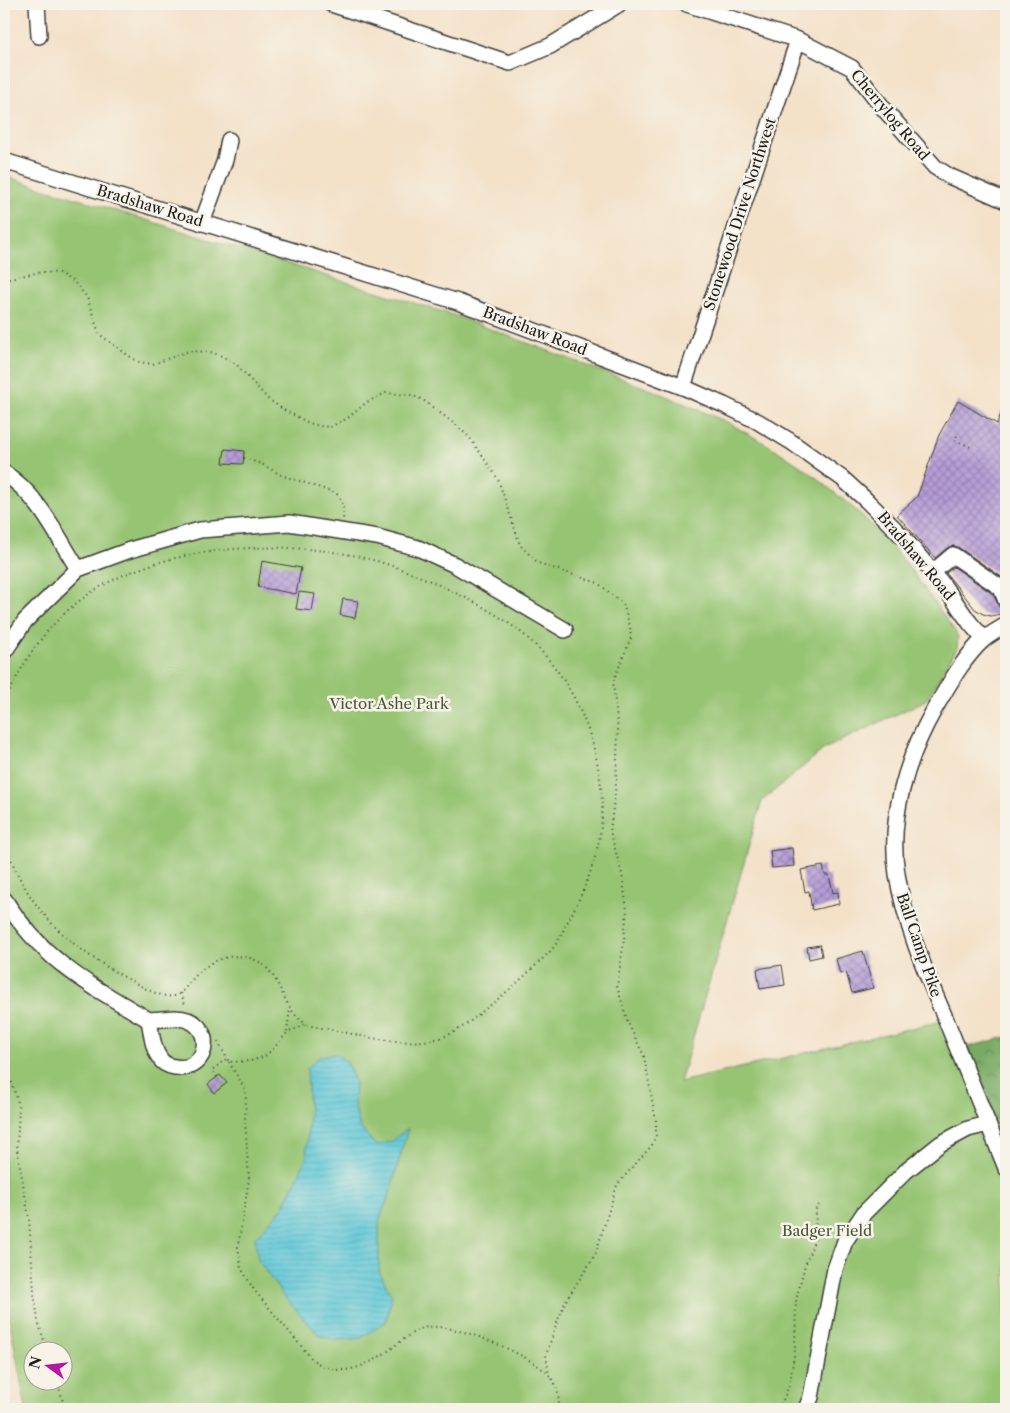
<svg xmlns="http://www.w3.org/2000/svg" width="1010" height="1413" font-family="'Libre Caslon Text',serif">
<defs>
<pattern id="forest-crowns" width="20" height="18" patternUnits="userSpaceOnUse" patternTransform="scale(1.25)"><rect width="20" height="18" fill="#78aa64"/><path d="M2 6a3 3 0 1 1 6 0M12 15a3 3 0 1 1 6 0" fill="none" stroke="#628a52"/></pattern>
<pattern id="water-rules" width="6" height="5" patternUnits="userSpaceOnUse" patternTransform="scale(1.25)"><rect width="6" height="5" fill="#5dc7d7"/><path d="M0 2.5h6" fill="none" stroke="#50aab8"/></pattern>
<pattern id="building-cross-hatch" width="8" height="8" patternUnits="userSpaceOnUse" patternTransform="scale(1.25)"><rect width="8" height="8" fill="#b69dd7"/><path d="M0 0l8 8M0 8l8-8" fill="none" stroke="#937fae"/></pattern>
</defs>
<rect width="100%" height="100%" fill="#f7f3e8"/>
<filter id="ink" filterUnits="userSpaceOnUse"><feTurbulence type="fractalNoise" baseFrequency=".02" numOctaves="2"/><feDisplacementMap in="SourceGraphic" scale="10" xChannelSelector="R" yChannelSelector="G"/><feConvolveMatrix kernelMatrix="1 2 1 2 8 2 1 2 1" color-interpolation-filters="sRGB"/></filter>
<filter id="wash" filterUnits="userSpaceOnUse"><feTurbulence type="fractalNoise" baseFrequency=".0096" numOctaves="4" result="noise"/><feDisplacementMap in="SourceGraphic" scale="20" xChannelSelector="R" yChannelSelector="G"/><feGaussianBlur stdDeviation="1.12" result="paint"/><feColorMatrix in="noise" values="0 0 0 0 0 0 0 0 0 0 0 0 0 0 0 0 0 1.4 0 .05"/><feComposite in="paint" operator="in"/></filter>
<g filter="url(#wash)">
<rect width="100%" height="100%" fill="#f3e1c8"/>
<path fill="url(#forest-crowns)" stroke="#4a6340" d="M1006,1037V1151L964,1048Z"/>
<path fill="#96c472" stroke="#597047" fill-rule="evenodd" d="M4,176L453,315L652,390L725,421L775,449L812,474L864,517L906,563L955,631L958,637L957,648L926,700L824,749L762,801L680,1082L946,1020L1006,1174V1409H26L4,1291ZM32,1350H62V1380H32Z"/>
<path fill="url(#water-rules)" stroke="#3c727a" d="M336,1054L347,1062L355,1082L354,1103L360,1127L376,1146L392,1141L408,1128L390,1193L379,1221V1271L392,1296L386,1322L361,1338L338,1340L320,1336L284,1297L258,1260L255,1238L284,1206L306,1159L309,1113L307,1068L320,1056Z"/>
<g id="blocks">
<g fill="url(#building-cross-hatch)">
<path d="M958,401L997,424L1006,401V580L958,547L953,546L947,548L935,558L897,515L917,497L939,435Z"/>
<path d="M225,449L244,451L243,464L223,463Z"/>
<path d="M262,561L301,568L296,594L258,587Z"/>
<path d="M954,567L993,594L1000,608L1006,610L1001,614L991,616L983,614L975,609L946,573Z"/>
<path d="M299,592L315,594L312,611L296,609Z"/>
<path d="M343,599L358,601L355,618L340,615Z"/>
<path d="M792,848L794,866L772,868L770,851Z"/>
<path d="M823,866L825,875H829L833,893L838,892L839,904L812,910L809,891L805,892L801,870Z"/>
<path d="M820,945L822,956L809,959L807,947Z"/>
<path d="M863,951L873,988L852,993L846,972L840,974L836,959Z"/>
<path d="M782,965L785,985L760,989L757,969Z"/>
<path d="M220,1075L227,1083L214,1093L208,1084Z"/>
</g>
</g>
</g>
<g filter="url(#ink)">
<use href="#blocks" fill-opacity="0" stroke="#3c3a36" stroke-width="1"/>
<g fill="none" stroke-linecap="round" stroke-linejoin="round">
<g stroke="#3c3a36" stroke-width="18">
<g id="minor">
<path d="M37,4L39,36"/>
<path d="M331,4L510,63L550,46L619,4"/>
<path d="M687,4L798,40L852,68L884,109L935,167L949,176L1006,201"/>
<path d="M4,161L458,302L683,387L724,405L757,421L790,441L843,479L866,500L903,537L941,582L970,623L984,639"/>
<path d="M202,223L225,160L229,140"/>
<path d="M683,387L798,40"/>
<path d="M4,473C38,494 57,536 78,569"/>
<path d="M933,572L953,555L1001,588L1006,601"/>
<path d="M1006,625C999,629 991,634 984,639C963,658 948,686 934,710C907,758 888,818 897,874C905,925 926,973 946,1020C966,1070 986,1119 1006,1168"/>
<path d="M4,652L25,621L78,569L130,550L200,530L289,523L377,537L418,548L455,565L565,630"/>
<path d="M4,899C43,961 88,984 149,1020"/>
<path d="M175,1018C218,1018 210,1074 175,1067C168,1066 162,1063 159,1057C153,1049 151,1031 149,1020Z"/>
<path d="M806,1409L811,1397L835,1269L845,1241L864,1213L906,1171L940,1144L968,1129L988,1124"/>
</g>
</g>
<g stroke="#3c3a36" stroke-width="2" stroke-dasharray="1 4" stroke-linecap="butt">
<path d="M4,279L42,272L59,273L74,282L87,297L99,334L129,356L139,362L153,364L189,351L210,352L222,356L236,364L268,399L284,410L309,423L319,426L330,427L348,418L367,402L385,393L411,395L423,400L456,425L470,438L498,479L520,545L538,563L598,583L623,604L630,626L631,638L613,682L618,730L616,784L610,831L622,874L627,910L623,948L617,986L628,1023L644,1056L656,1121V1135L652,1145L617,1185L595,1255L565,1302L558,1320L546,1355L549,1375"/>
<path d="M957,436L955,440L973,448"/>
<path d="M244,458L262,464L281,475L336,493C343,501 344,509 343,519"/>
<path d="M4,705C22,659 52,617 95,590C168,545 279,539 361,557C396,565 430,580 462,596C494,612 525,631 548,659C583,700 603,759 602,813C601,852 585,890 567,923C563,930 560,939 555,945C551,952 544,957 538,963C522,979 506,993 488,1007C473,1019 459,1032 440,1038C408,1047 365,1037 333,1030C326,1028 316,1028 309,1025C279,1012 284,968 250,958C228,952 206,962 192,980C186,986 183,994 174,996C159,998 141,986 128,979C66,945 27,909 4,841"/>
<path d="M181,993L185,1005"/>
<path d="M287,1032L290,1008"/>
<path d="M218,1042L229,1062L251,1061L263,1057L272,1050L287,1033L306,1024"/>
<path d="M229,1062L245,1089L246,1099L245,1120L249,1179L238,1247L241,1268L254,1290L312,1359C341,1383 373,1363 397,1344C405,1339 414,1330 423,1328C450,1320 529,1354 548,1374C558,1384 559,1396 559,1409"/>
<path d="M4,1069L12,1083L19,1106L17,1149L29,1218L34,1292L38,1321L47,1350"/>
<path d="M217,1077L212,1070L226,1059"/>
<path d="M57,1380L65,1409"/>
<path d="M779,1409L789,1386L791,1376L795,1349L796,1300L805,1265L815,1239L816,1208L819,1205"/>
</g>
<use href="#minor" stroke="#fff" stroke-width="15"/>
</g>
</g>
<g text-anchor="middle" stroke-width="5" stroke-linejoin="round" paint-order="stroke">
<g font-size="15" fill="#1c1c1c" stroke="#f7f3e8">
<text transform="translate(890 115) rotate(50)" y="5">Cherrylog Road</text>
<text transform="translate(150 206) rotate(17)" y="5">Bradshaw Road</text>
<text transform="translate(740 214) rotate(-72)" y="5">Stonewood Drive Northwest</text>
<text transform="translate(535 331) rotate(21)" y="5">Bradshaw Road</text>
<text transform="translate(916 556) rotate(50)" y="5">Bradshaw Road</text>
<text transform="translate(919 945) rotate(71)" y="5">Ball Camp Pike</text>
</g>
<g font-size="15" fill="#47573a" stroke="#f7f3e8">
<text x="389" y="709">Victor Ashe Park</text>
<text x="827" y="1236">Badger Field</text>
</g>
</g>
<rect width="1010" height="1413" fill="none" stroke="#f7f3e8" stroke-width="20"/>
<g transform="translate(48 1366) rotate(285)"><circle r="24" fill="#f7f3e8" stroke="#9f9d96"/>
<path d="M0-4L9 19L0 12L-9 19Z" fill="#b5179e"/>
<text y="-8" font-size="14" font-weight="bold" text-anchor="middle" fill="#1c1c1c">N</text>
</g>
</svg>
